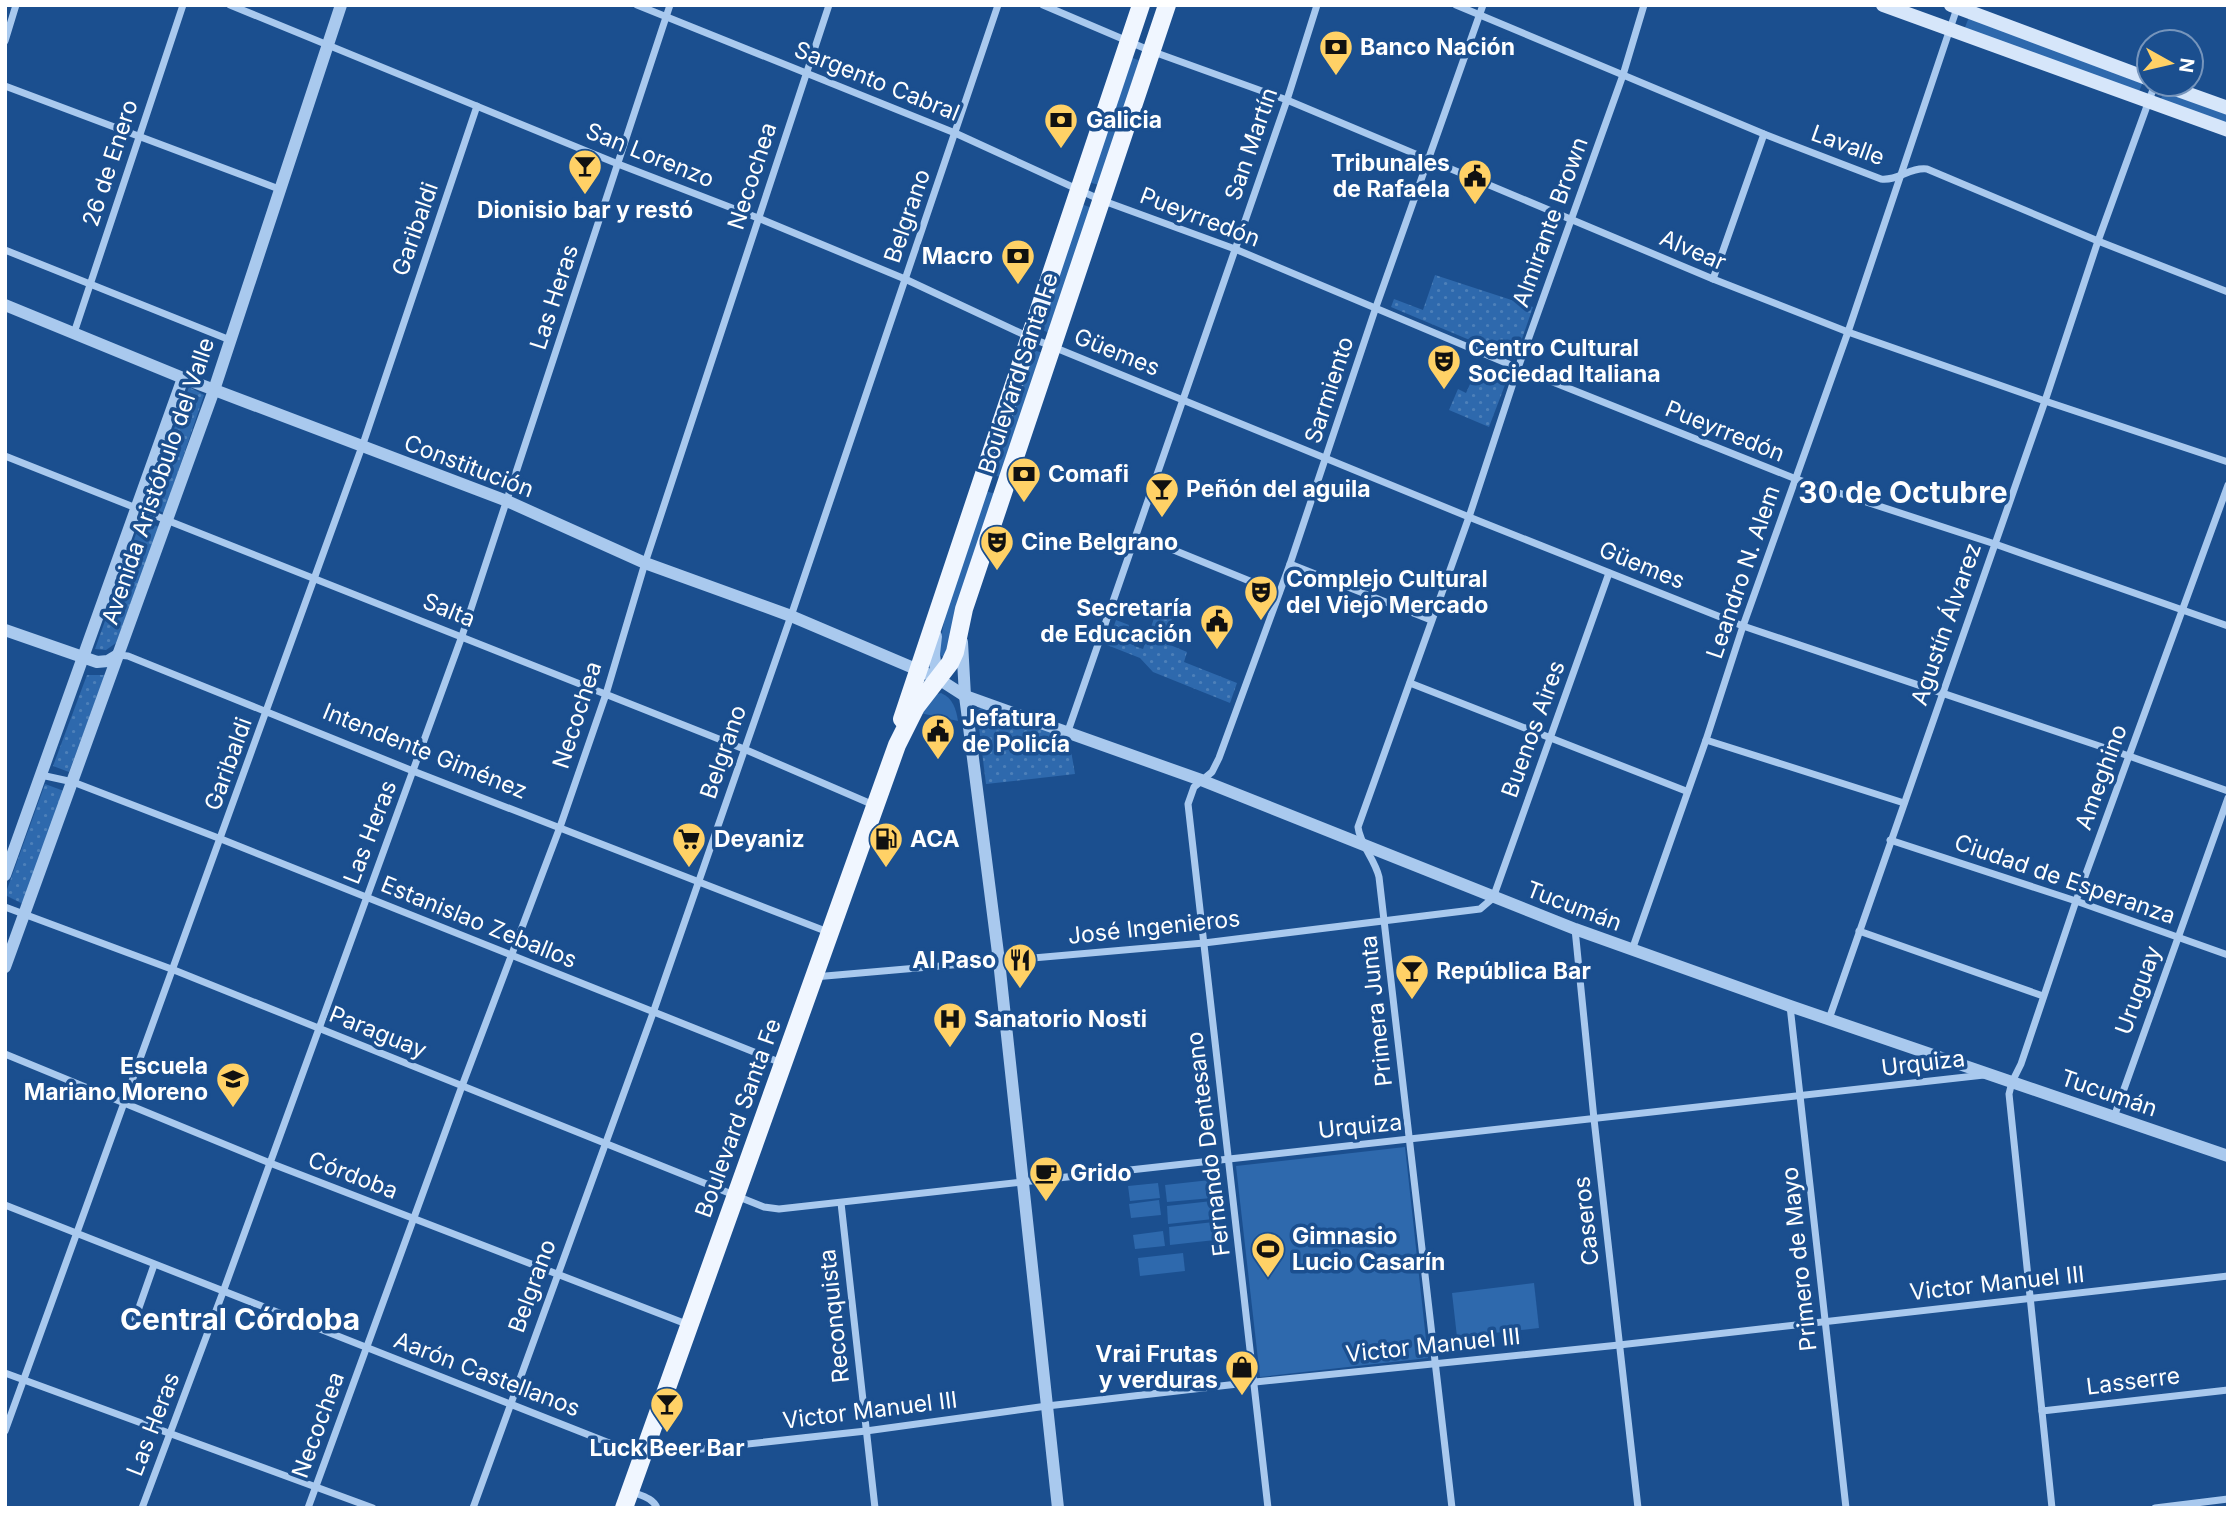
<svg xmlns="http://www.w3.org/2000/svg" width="2233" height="1513" font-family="Inter,sans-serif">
<defs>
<pattern id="park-dots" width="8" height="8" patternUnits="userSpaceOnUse" patternTransform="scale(1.75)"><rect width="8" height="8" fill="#2e69ad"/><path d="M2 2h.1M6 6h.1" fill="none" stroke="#4d80b9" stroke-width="1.8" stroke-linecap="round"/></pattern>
</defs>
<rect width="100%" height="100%" fill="#1b4f8f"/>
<g fill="#2e69ad">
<path d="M1969,17L2143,82L2138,94L1964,30Z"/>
<path d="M1130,57L1141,61L1099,185L1088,182Z"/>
<path d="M2164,90L2228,113V126L2160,102Z"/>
<path d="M1081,204L1092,208L1050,333L1039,329Z"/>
<path d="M1033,350L1044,353L1002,478L991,474Z"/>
<path d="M985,491L996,494L946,656L943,657L938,653L945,617V609Z"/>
<path d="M941,693C953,698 956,709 958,721L920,713L934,695Z"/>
<path d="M1405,1147L1428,1358L1260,1377L1236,1166Z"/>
<path d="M1210,1180L1212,1198L1167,1202L1165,1185Z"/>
<path d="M1158,1183L1160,1198L1130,1201L1128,1186Z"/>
<path d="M1159,1200L1161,1215L1131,1218L1129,1204Z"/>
<path d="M1212,1201L1213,1219L1168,1224L1167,1206Z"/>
<path d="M1214,1222L1215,1240L1170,1245L1169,1227Z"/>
<path d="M1163,1231L1165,1246L1135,1249L1133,1235Z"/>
<path d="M1183,1253L1185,1271L1140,1276L1138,1258Z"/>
<path d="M1534,1283L1539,1328L1457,1337L1452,1293Z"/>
</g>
<g fill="url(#park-dots)">
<path d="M1435,275L1533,307L1515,359L1391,307L1394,299L1423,310Z"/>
<path d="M1479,364L1508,377L1489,427L1449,410L1458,389L1466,393Z"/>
<path d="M189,387L204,395L164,513L147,505Z"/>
<path d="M141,520L159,527L116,643L106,650L95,649Z"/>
<path d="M1156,613L1172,619L1163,642L1187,652L1184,662L1237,683L1230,703L1153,672L1140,658L1107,645L1116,620L1129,625L1126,635L1136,639L1134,646L1143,649Z"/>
<path d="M87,675H105L69,772L53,766Z"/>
<path d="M983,706L1068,733L1075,774L986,784L977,711Z"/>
<path d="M45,784L64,791L23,904L5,895Z"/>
</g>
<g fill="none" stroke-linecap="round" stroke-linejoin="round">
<g stroke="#a9c9ee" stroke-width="7">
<path d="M230,5L618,164L758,218L905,279L1029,337L1469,517L1743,626L2129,756L2228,791"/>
<path d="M637,5L955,133L1101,200L1235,249L1518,368L1796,479L1995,544L2228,626"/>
<path d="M1043,5L1151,51L1287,100L1713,279L1848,332L2045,401L2228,462"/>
<path d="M1456,5L1764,134L1881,179C1898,181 1910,167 1927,169L2098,241L2228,292"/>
<path d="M5,41L16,5"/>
<path d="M5,86L279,189"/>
<path d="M5,250L230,340"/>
<path d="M1713,279L1764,134"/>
<path d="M74,333L183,5"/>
<path d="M5,456L744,749L876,806"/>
<path d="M1154,542L1279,593"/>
<path d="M1290,564L1431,620"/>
<path d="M118,655L128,656L413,771L828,932"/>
<path d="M1410,683L1686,791"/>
<path d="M1068,731L1287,100L1317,5"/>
<path d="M1706,740L1904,803"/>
<path d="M41,775L73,782L221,839L784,1064"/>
<path d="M1890,840L2076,901L2228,955"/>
<path d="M5,907L174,970L764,1207L779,1209L1984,1075"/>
<path d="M1575,929L1594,1119L1638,1508"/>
<path d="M1859,931L2043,996"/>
<path d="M1632,950L1706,740L1743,626L1848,332L1957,8"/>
<path d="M814,977L1204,943L1480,909L1493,898L1609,573"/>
<path d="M1790,1006L1846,1508"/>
<path d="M1829,1019L2045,401L2098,241L2155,84"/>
<path d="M5,1054L270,1163L689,1325"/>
<path d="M2114,1117L2228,798"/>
<path d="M841,1203L875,1508"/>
<path d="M5,1205L627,1450L665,1453L866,1431L1047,1406L1255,1382L1619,1345L2228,1276"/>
<path d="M135,1319L154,1265"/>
<path d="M5,1373L373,1508"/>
<path d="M2042,1411L2228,1390"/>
<path d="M5,1431L364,441L477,106"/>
<path d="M632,1492C642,1496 653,1498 657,1508"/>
<path d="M142,1508L223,1292L462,636L670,5"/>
<path d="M308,1508L462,1086L560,827L606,694L645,563L829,5"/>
<path d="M473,1508L653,1013L791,616L998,5"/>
<path d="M1268,1508L1188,804L1194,787L1212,772L1219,758L1290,564L1376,307L1483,5"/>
<path d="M1452,1508L1379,877C1375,859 1360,845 1358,827L1469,517L1518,368L1623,75L1644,5"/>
<path d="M2052,1508L2009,1094L2012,1082L2021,1064L2076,901L2228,485"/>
<path d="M2155,1508L2228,1499"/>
</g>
<g stroke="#a9c9ee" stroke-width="12">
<path d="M5,305L183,378L507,501L645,563L791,616L937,678L965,696L1201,780L1575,929L1790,1006L2228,1156"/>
<path d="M5,630L97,662L108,661L118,655"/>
<path d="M936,636L934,654L937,678"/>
<path d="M962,642L965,696L999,961L1058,1508"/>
<path d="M5,875L183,378"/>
<path d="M5,967L214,390L341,5"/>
</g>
<g stroke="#d6e6fa" stroke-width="14">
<path d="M1883,5L2228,130"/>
<path d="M1951,5L2149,79"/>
<path d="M2161,84L2228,108"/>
</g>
<g stroke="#f0f6ff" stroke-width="18">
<path d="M902,719L1141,5"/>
<path d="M624,1508L897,745L916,707L950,663L955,652L964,609L1167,5"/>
</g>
</g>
<defs>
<g id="bank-pin" transform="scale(1.75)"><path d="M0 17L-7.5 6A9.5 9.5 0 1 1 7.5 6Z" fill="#ffd166" stroke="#1b4f8f"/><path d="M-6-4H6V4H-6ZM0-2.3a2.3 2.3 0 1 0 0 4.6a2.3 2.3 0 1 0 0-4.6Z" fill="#111"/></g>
<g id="bar-pin" transform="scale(1.75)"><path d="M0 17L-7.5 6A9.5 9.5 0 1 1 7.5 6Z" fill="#ffd166" stroke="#1b4f8f"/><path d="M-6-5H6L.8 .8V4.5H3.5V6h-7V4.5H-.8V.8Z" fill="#111"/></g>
<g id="civic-pin" transform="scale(1.75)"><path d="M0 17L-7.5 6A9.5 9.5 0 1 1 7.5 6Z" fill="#ffd166" stroke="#1b4f8f"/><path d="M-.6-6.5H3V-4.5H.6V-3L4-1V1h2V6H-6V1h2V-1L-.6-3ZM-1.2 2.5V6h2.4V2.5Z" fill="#111"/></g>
<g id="theatre-pin" transform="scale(1.75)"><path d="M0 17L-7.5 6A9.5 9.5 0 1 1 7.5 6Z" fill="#ffd166" stroke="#1b4f8f"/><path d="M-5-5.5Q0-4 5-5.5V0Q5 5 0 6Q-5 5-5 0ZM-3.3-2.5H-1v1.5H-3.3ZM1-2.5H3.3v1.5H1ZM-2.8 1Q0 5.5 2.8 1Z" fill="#111"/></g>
<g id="supermarket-pin" transform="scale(1.75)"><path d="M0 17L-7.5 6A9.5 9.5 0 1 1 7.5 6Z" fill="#ffd166" stroke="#1b4f8f"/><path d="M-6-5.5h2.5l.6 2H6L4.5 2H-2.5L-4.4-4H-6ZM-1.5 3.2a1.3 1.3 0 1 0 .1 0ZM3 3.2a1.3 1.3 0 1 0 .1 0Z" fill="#111"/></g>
<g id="fuel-pin" transform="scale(1.75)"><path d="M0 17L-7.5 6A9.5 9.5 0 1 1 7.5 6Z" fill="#ffd166" stroke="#1b4f8f"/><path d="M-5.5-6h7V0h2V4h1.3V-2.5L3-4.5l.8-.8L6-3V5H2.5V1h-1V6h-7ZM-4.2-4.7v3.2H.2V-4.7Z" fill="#111"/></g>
<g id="restaurant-pin" transform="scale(1.75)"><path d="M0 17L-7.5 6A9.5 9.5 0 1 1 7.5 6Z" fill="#ffd166" stroke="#1b4f8f"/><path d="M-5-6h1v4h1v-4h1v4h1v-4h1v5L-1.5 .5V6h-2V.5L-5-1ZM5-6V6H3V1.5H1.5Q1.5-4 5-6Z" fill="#111"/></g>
<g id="hospital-pin" transform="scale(1.75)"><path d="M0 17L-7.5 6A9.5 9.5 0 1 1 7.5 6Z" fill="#ffd166" stroke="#1b4f8f"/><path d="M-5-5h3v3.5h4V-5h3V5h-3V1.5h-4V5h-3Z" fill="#111"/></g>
<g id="school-pin" transform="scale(1.75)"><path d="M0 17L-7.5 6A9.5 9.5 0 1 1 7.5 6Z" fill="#ffd166" stroke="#1b4f8f"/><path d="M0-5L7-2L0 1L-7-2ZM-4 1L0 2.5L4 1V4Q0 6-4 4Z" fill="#111"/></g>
<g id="cafe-pin" transform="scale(1.75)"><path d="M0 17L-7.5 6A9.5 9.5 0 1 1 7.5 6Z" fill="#ffd166" stroke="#1b4f8f"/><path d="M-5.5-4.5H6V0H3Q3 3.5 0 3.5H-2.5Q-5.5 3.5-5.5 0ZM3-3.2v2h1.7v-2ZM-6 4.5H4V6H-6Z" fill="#111"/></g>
<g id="stadium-pin" transform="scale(1.75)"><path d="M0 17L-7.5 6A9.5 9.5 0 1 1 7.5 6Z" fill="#ffd166" stroke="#1b4f8f"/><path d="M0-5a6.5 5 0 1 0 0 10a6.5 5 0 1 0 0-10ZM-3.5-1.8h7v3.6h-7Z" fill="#111"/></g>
<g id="shop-pin" transform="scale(1.75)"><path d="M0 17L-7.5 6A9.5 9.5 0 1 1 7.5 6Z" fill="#ffd166" stroke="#1b4f8f"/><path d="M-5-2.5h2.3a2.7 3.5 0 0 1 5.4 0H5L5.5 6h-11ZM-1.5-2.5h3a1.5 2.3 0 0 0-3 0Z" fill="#111"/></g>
</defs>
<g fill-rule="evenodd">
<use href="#bank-pin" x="1336" y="47"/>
<use href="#bank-pin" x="1061" y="120"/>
<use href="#bar-pin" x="585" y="166"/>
<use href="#civic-pin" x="1475" y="176"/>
<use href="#bank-pin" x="1018" y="256"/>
<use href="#theatre-pin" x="1444" y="361"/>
<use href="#bank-pin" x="1024" y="474"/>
<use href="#bar-pin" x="1162" y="489"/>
<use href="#theatre-pin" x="997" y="542"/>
<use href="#theatre-pin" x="1261" y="592"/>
<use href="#civic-pin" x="1217" y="621"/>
<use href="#civic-pin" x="938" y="731"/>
<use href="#supermarket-pin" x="689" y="839"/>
<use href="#fuel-pin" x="886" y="839"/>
<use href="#restaurant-pin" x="1020" y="960"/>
<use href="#bar-pin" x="1412" y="971"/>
<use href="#hospital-pin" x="950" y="1019"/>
<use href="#school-pin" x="233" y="1079"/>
<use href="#cafe-pin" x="1046" y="1173"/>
<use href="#stadium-pin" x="1268" y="1249"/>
<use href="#shop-pin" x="1242" y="1367"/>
<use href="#bar-pin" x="667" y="1404"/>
</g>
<g text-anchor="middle" stroke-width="7" stroke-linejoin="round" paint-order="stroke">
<g font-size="23" font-weight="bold" fill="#fff" stroke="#1b4f8f" text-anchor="start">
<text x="1360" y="55">Banco Nación</text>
<text x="1086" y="128">Galicia</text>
<text x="1450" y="171" text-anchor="end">Tribunales<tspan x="1450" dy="26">de Rafaela</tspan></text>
<text x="585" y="218" text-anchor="middle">Dionisio bar y restó</text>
<text x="993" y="264" text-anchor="end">Macro</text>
<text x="1468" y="356">Centro Cultural<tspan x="1468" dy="26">Sociedad Italiana</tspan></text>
<text x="1048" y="482">Comafi</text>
<text x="1186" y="497">Peñón del aguila</text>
<text x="1021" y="550">Cine Belgrano</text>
<text x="1286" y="587">Complejo Cultural<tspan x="1286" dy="26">del Viejo Mercado</tspan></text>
<text x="1192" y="616" text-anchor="end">Secretaría<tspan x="1192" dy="26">de Educación</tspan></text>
<text x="962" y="726">Jefatura<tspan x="962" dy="26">de Policía</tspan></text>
<text x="714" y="847">Deyaniz</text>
<text x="910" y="847">ACA</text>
<text x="996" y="968" text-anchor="end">Al Paso</text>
<text x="1436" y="979">República Bar</text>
<text x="974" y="1027">Sanatorio Nosti</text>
<text x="208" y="1074" text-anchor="end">Escuela<tspan x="208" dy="26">Mariano Moreno</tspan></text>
<text x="1070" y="1181">Grido</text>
<text x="1292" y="1244">Gimnasio<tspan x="1292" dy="26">Lucio Casarín</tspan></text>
<text x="1218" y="1362" text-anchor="end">Vrai Frutas<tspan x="1218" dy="26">y verduras</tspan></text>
<text x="667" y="1456" text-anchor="middle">Luck Beer Bar</text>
</g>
<g font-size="23" fill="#fff" stroke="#1b4f8f">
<text transform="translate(877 81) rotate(22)" y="8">Sargento Cabral</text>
<text transform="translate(1251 144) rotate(-71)" y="8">San Martín</text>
<text transform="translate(1848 145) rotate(20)" y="8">Lavalle</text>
<text transform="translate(650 155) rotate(22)" y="8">San Lorenzo</text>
<text transform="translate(110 163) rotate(-72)" y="8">26 de Enero</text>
<text transform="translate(752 176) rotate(-72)" y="8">Necochea</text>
<text transform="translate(907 216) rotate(-71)" y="8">Belgrano</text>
<text transform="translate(1200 217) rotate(21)" y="8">Pueyrredón</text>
<text transform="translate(1550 222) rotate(-70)" y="8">Almirante Brown</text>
<text transform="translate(415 229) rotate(-71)" y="8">Garibaldi</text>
<text transform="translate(1693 250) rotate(23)" y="8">Alvear</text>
<text transform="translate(554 297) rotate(-72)" y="8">Las Heras</text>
<text transform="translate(1117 352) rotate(22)" y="8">Güemes</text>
<text transform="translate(1018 373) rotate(-72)" y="8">Boulevard Santa Fe</text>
<text transform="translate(1329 390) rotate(-72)" y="8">Sarmiento</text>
<text transform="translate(1725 431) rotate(22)" y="8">Pueyrredón</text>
<text transform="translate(469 466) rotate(21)" y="8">Constitución</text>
<text transform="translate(158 481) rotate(-71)" y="8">Avenida Aristóbulo del Valle</text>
<text transform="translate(1642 565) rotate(22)" y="8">Güemes</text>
<text transform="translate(1743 572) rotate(-71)" y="8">Leandro N. Alem</text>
<text transform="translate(449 610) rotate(22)" y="8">Salta</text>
<text transform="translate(1946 624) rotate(-71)" y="8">Agustín Álvarez</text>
<text transform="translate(577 715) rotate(-72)" y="8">Necochea</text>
<text transform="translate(1533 729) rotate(-70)" y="8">Buenos Aires</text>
<text transform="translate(425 751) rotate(22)" y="8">Intendente Giménez</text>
<text transform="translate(723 752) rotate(-71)" y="8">Belgrano</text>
<text transform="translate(228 764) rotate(-70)" y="8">Garibaldi</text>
<text transform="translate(2101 777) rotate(-70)" y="8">Ameghino</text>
<text transform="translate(370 832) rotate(-69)" y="8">Las Heras</text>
<text transform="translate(2065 879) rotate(19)" y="8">Ciudad de Esperanza</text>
<text transform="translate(1574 906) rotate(21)" y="8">Tucumán</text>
<text transform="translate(479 922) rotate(22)" y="8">Estanislao Zeballos</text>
<text transform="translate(1154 927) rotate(-6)" y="8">José Ingenieros</text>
<text transform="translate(2138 990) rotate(-70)" y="8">Uruguay</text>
<text transform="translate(1376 1011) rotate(-96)" y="8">Primera Junta</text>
<text transform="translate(378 1032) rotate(22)" y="8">Paraguay</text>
<text transform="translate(1923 1063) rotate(-7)" y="8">Urquiza</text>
<text transform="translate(2109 1093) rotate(19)" y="8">Tucumán</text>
<text transform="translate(738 1118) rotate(-70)" y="8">Boulevard Santa Fe</text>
<text transform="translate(1360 1126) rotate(-6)" y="8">Urquiza</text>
<text transform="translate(1208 1144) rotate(-97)" y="8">Fernando Dentesano</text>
<text transform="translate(353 1175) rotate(21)" y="8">Córdoba</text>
<text transform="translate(1586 1221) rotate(-96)" y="8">Caseros</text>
<text transform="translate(1799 1259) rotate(-96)" y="8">Primero de Mayo</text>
<text transform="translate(1997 1283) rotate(-6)" y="8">Victor Manuel III</text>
<text transform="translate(532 1286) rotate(-70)" y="8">Belgrano</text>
<text transform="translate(834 1316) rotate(-96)" y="8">Reconquista</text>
<text transform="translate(1433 1345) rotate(-6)" y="8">Victor Manuel III</text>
<text transform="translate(487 1374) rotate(21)" y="8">Aarón Castellanos</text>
<text transform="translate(2133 1381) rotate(-7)" y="8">Lasserre</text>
<text transform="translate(870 1410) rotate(-7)" y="8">Victor Manuel III</text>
<text transform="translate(153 1424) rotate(-69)" y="8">Las Heras</text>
<text transform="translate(318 1425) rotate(-70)" y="8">Necochea</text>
</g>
<g font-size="30" font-weight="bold" fill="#fff" stroke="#1b4f8f">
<text x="1903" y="503">30 de Octubre</text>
<text x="240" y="1330">Central Córdoba</text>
</g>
</g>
<rect width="2233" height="1513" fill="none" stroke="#ffffff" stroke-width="14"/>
<g transform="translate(2170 63) rotate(98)"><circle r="33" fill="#1b4f8f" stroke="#7695bc" stroke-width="2"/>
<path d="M0-5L12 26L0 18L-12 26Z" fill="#ffd166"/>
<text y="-10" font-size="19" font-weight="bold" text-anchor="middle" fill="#ffffff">N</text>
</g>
</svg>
